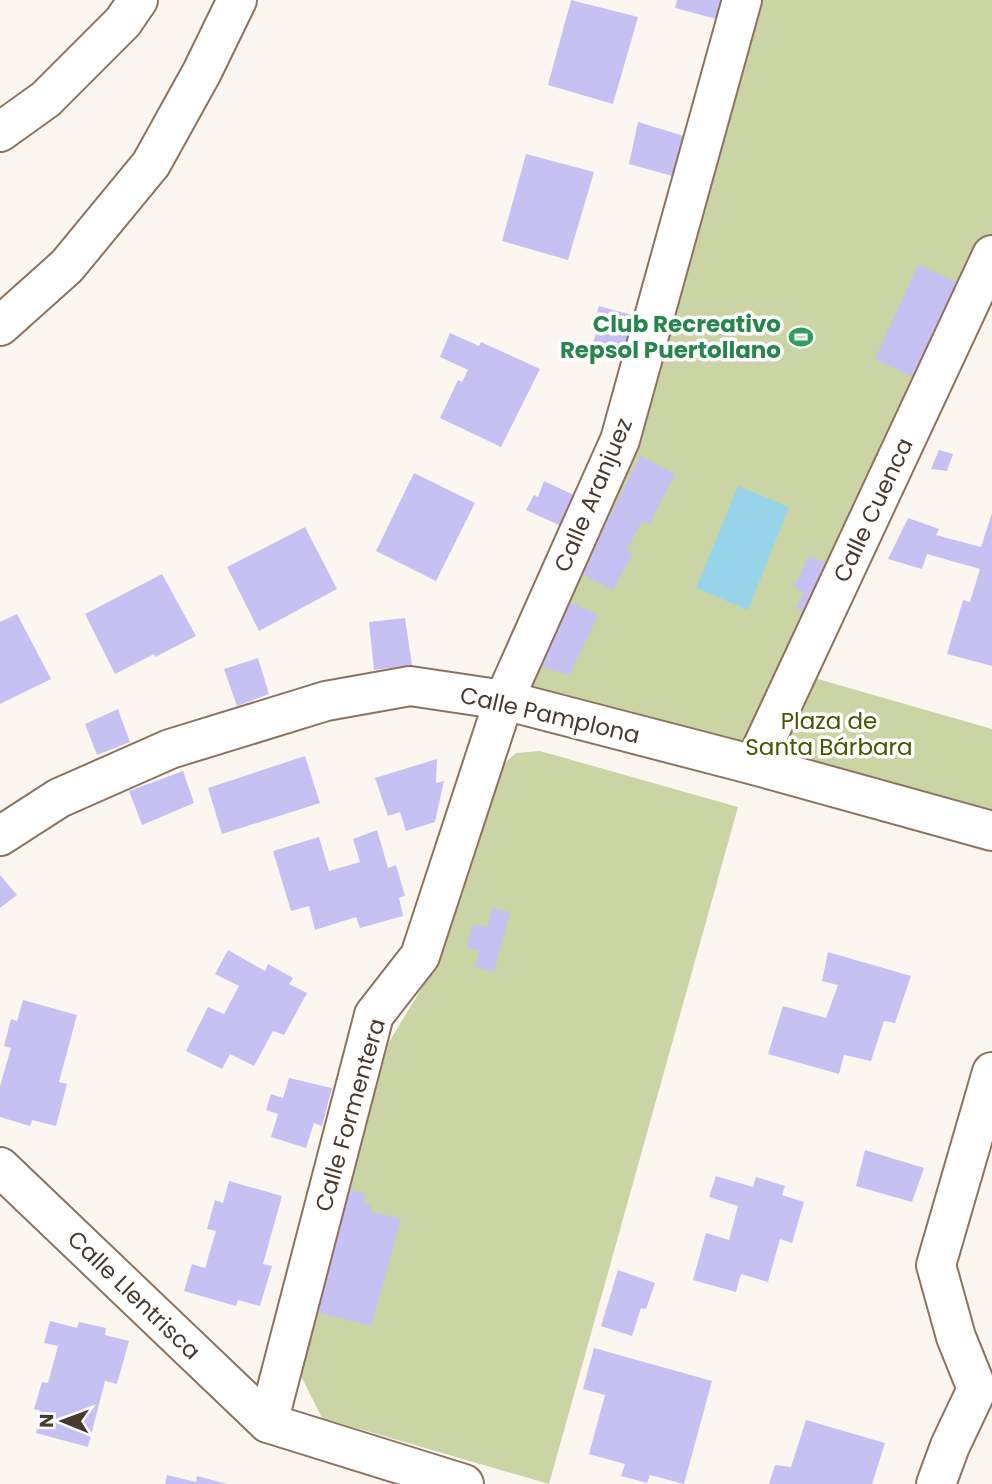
<svg xmlns="http://www.w3.org/2000/svg" width="992" height="1484" font-family="Poppins,sans-serif">
<rect width="100%" height="100%" fill="#fcf6f1"/>
<g fill="#cad4a4">
<path d="M742,0H992V255L797,673L992,729V831L504,700L620,440Z"/>
<path d="M540,751L738,807L549,1484L322,1418L296,1366L389,1042L437,963L499,768L516,753Z"/>
</g>
<path fill="#98d4e9" d="M738,486L789,507L748,610L696,588Z"/>
<g fill="#c6c1f2">
<path d="M571,0L638,17L613,104L548,85Z"/>
<path d="M677,0H726L720,20L675,8Z"/>
<path d="M638,122L687,137L676,177L629,164Z"/>
<path d="M526,154L594,172L568,260L502,241Z"/>
<path d="M918,265L959,283L916,378L875,359Z"/>
<path d="M599,306L635,316L624,354L592,345L599,326L594,324Z"/>
<path d="M450,333L479,346L481,342L540,369L501,447L440,418L458,380L462,382L468,370L440,357Z"/>
<path d="M939,450L953,454L947,471L931,469Z"/>
<path d="M640,456L675,474L649,524L642,521L626,550L633,553L613,590L581,574Z"/>
<path d="M414,473L475,503L436,581L376,551Z"/>
<path d="M544,481L576,496L561,526L526,510L534,495L538,497Z"/>
<path d="M992,513V666L947,654L963,600L970,602L980,569L927,554L922,569L888,559L908,518L939,529L936,535L981,547Z"/>
<path d="M305,527L337,589L259,631L227,567Z"/>
<path d="M809,556L831,565L809,615L796,608L804,593L794,587Z"/>
<path d="M162,574L196,636L155,657L154,654L115,674L85,614Z"/>
<path d="M568,601L598,615L569,675L539,666Z"/>
<path d="M17,614L51,679L0,704V622Z"/>
<path d="M405,618L412,665L374,670L369,622Z"/>
<path d="M258,658L269,694L237,706L224,669Z"/>
<path d="M118,709L130,742L97,755L85,724Z"/>
<path d="M305,756L320,803L222,834L208,788Z"/>
<path d="M437,759L436,783L444,781L435,822L406,831L400,812L388,816L375,778Z"/>
<path d="M183,771L194,803L142,825L129,791Z"/>
<path d="M377,830L388,868L396,865L405,896L399,898L403,916L360,928L356,917L315,930L309,906L291,911L273,851L319,837L329,871L360,862L353,839Z"/>
<path d="M0,875L17,895L0,908Z"/>
<path d="M492,908L510,912L494,972L475,967L479,951L466,947L473,924L487,928Z"/>
<path d="M228,950L265,971L268,964L293,978L289,984L307,993L284,1035L273,1031L254,1066L230,1054L222,1069L186,1051L208,1007L224,1014L239,986L215,974Z"/>
<path d="M828,952L911,976L895,1023L884,1021L871,1061L844,1055L839,1074L768,1054L783,1006L826,1018L838,985L822,981Z"/>
<path d="M23,1000L77,1015L59,1082L67,1084L56,1126L32,1120L30,1126L0,1117V1086L11,1048L4,1046L11,1019L17,1021Z"/>
<path d="M289,1078L332,1088L322,1126L314,1123L306,1148L271,1137L278,1114L266,1110L271,1094L283,1098Z"/>
<path d="M865,1150L924,1168L912,1202L856,1186Z"/>
<path d="M716,1176L753,1187L756,1177L785,1186L782,1195L804,1202L792,1243L780,1239L768,1282L741,1274L736,1292L693,1280L706,1233L729,1240L738,1206L709,1197Z"/>
<path d="M229,1181L282,1196L263,1264L272,1266L260,1306L238,1300L236,1306L184,1291L192,1264L205,1268L216,1231L207,1229L215,1200L223,1203Z"/>
<path d="M347,1189L366,1194L363,1203L371,1205L370,1211L401,1219L371,1326L311,1311Z"/>
<path d="M618,1270L655,1283L646,1309L641,1308L632,1336L601,1326Z"/>
<path d="M50,1321L77,1328L79,1322L106,1328L105,1335L129,1341L117,1384L105,1381L88,1447L36,1433L41,1411L34,1409L42,1382L48,1383L58,1346L44,1343Z"/>
<path d="M594,1348L712,1381L684,1484L650,1475L647,1483L621,1476L625,1464L589,1454L605,1395L583,1389Z"/>
<path d="M806,1420L885,1443L872,1484H769L775,1465L791,1467Z"/>
<path d="M167,1475L196,1482L197,1476L227,1484H165Z"/>
</g>
<g fill="none" stroke-linecap="round" stroke-linejoin="round">
<g stroke="#8d725e" stroke-width="42">
<g id="minor">
<path d="M0,132L46,99L123,22L138,0"/>
<path d="M0,326L67,266L151,164L202,72L237,0"/>
<path d="M754,765L992,255"/>
<path d="M0,836L59,798L170,749L326,701L410,686L504,700L754,765L992,831"/>
<path d="M0,1167L268,1423L464,1484"/>
<path d="M268,1423L374,1015L420,956L504,700L620,440L742,0"/>
<path d="M936,1484L950,1446L977,1389L956,1337L936,1265L992,1072"/>
</g>
</g>
<use href="#minor" stroke="#fff" stroke-width="38"/>
</g>
<defs>
<g id="stadium-bare" transform="scale(1.89)"><path d="M0-5a6.5 5 0 1 0 0 10a6.5 5 0 1 0 0-10ZM-3.5-1.8h7v3.6h-7Z" fill="#2e9e5b" stroke="#fff" stroke-width="2.5" paint-order="stroke"/></g>
</defs>
<g fill-rule="evenodd">
<use href="#stadium-bare" x="801" y="337"/>
</g>
<g text-anchor="middle" stroke-width="7" stroke-linejoin="round" paint-order="stroke">
<g font-size="23" font-weight="bold" fill="#27864d" stroke="#fff" text-anchor="end">
<text x="781" y="332">Club Recreativo<tspan x="781" dy="26">Repsol Puertollano</tspan></text>
</g>
<g font-size="23" fill="#473a32" stroke="#fff">
<text transform="translate(593 495) rotate(-67)" y="8">Calle Aranjuez</text>
<text transform="translate(873 510) rotate(-65)" y="8">Calle Cuenca</text>
<text transform="translate(550 715) rotate(13)" y="8">Calle Pamplona</text>
<text transform="translate(350 1115) rotate(-74)" y="8">Calle Formentera</text>
<text transform="translate(134 1295) rotate(44)" y="8">Calle Llentrisca</text>
</g>
<g font-size="23" fill="#4a5300" stroke="#fff">
<text x="829" y="729">Plaza de<tspan x="829" dy="26">Santa Bárbara</tspan></text>
</g>
</g>
<g transform="translate(63 1421) rotate(271)" stroke="#ffffff" stroke-width="5" paint-order="stroke">
<path d="M0-5L12 26L0 18L-12 26Z" fill="#473a32"/>
<text y="-10" font-size="19" font-weight="bold" text-anchor="middle" fill="#473a32">N</text>
</g>
</svg>
